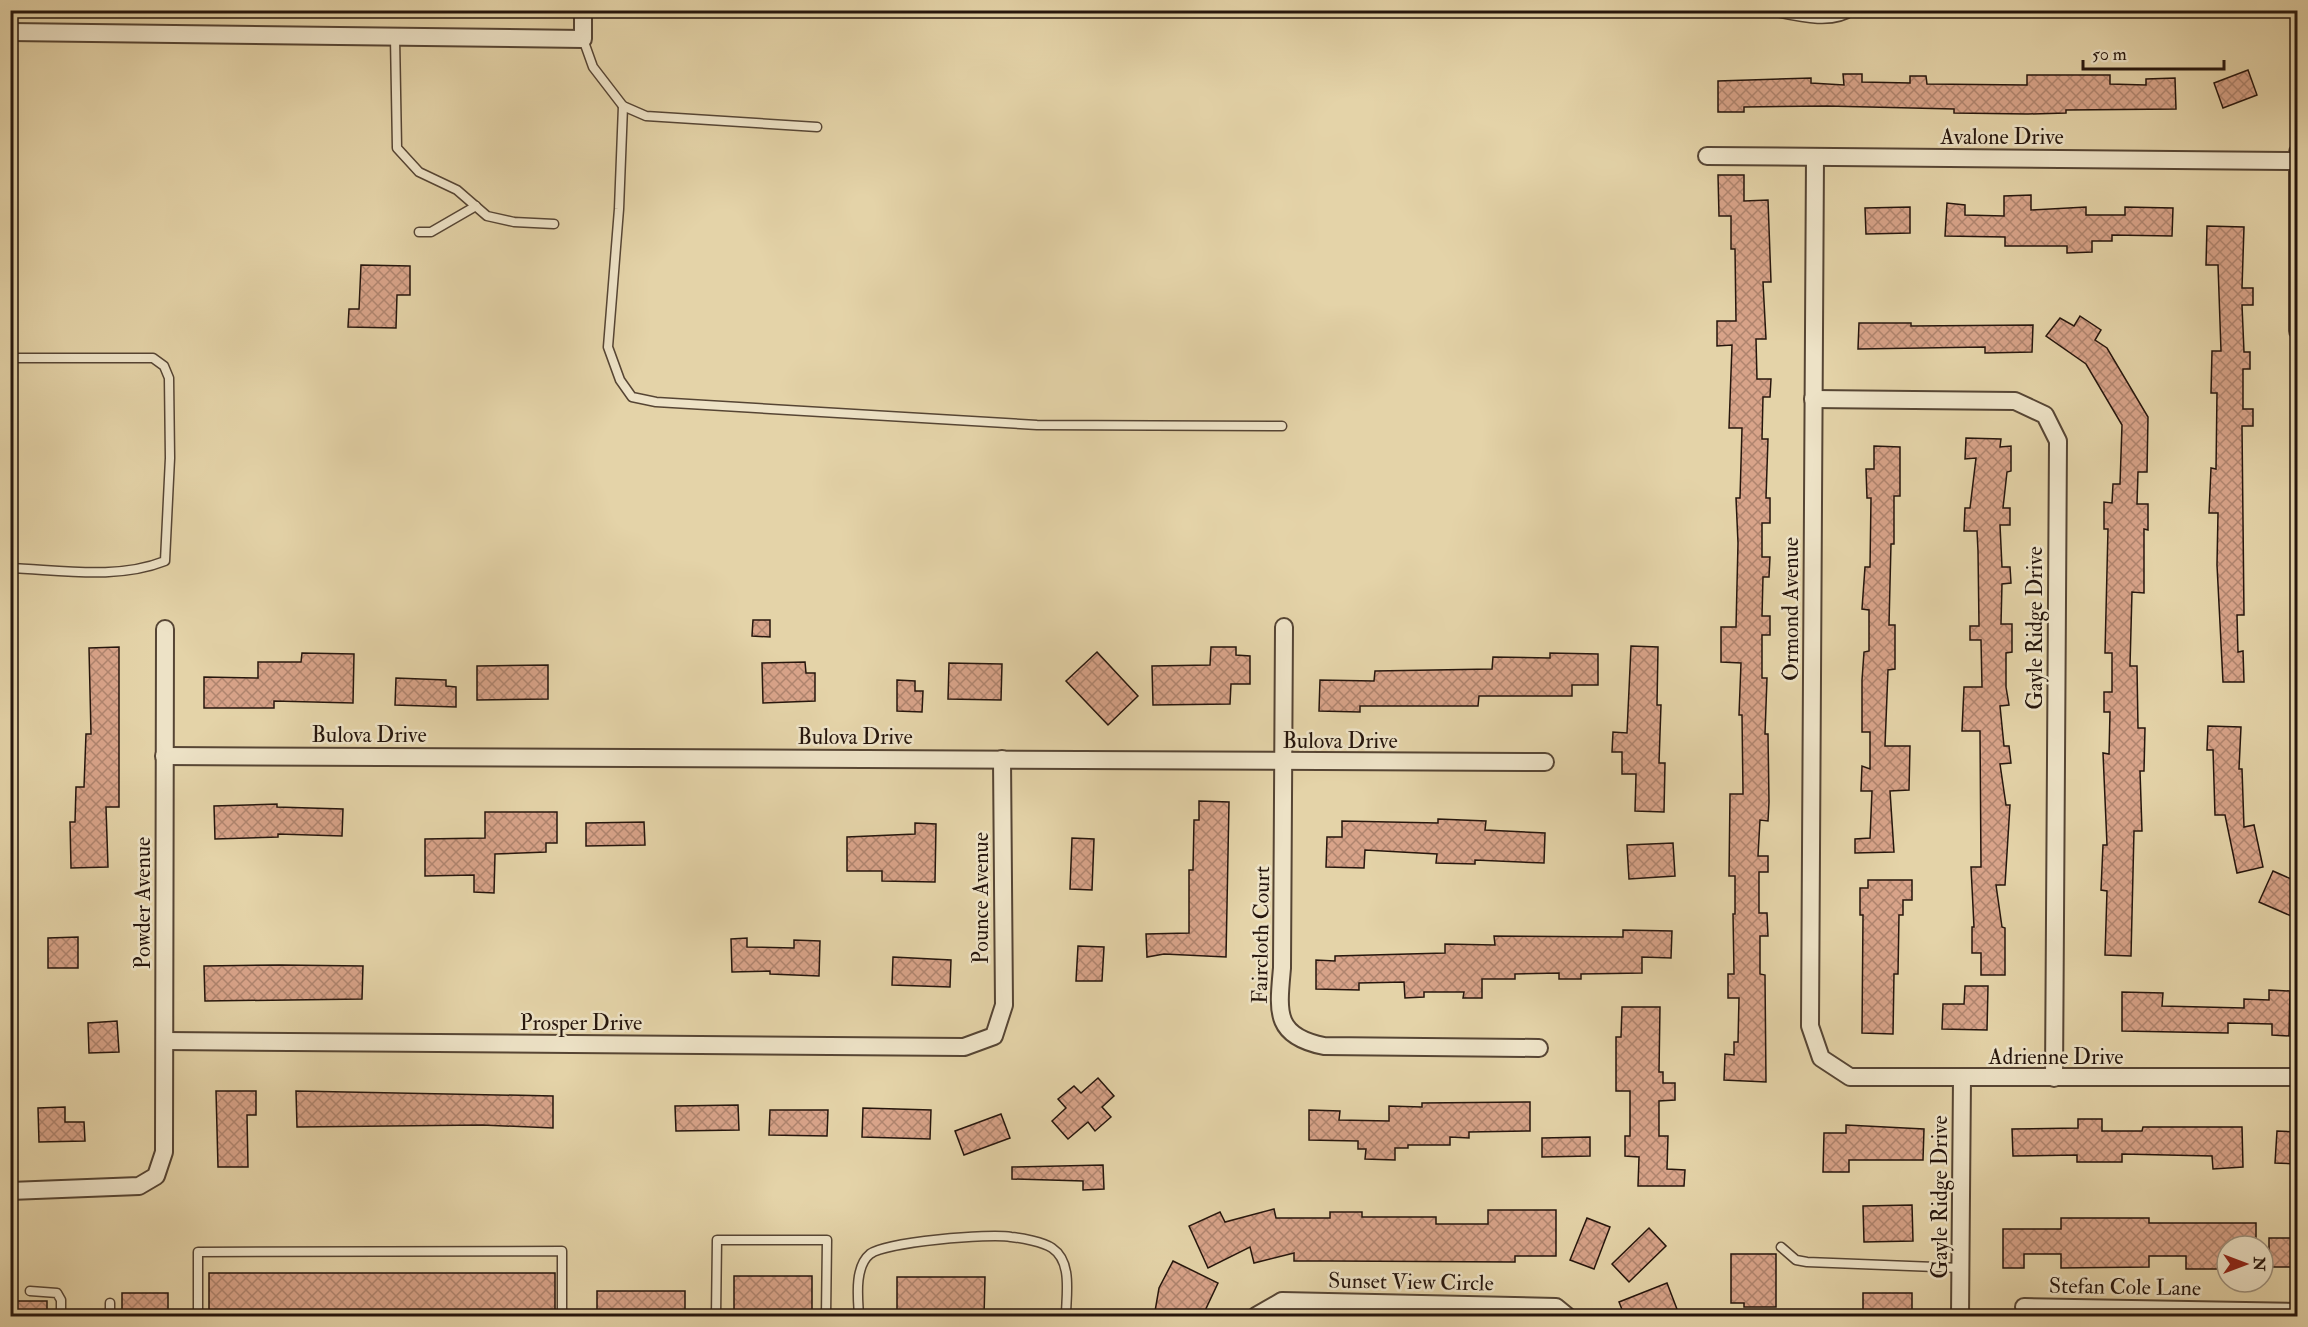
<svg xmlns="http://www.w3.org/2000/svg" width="2308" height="1327" font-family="'IM FELL Double Pica',serif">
<defs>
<pattern id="building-cross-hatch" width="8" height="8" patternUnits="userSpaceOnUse" patternTransform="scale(1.5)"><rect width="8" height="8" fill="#d8a389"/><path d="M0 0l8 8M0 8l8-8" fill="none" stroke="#af846e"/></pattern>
</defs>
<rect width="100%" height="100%" fill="#e4d3a8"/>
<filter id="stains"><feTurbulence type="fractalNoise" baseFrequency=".00333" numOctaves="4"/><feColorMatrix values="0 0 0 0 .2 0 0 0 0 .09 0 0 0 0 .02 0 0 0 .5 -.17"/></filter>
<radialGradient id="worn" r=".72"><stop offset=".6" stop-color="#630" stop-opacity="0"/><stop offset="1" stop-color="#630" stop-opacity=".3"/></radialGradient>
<g fill="url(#building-cross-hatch)" stroke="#26160d" stroke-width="1.5">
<path d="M2248,70L2257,95L2223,108L2214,83Z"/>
<path d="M1843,74H1862V82L1910,83V76H1926L1927,84L2027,85V75H2110V84L2146,85V79L2175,78L2176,109L2066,110V113L2028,114L1954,113V109L1827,106L1744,107V112H1718V81L1811,78V83L1844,85Z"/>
<path d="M1718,175H1744V201L1768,200L1771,282H1763L1766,339H1756L1757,379H1771L1770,397H1763L1762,439H1768L1766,498H1770V523H1762V557H1770L1769,577H1763L1762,616H1770V635H1762V678H1767L1765,734H1768L1769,802L1768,821L1760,820L1758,856H1768V872H1759V913H1767L1768,936H1760V974L1765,975L1766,1082L1724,1080L1725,1054L1734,1055V1042H1738L1739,998H1728V974H1734L1733,914H1735V876H1729L1730,794H1743L1742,715H1739L1741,663L1721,662V627H1736L1738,543L1736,498H1740L1742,428H1729L1732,345L1717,346V321H1736L1735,249H1731V216H1719Z"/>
<path d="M2031,195V210L2086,207V215H2125V207L2173,208L2172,236L2112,235V241H2092V252L2067,253V246H2005V237L1945,236L1947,203L1965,205V215L2004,216V196Z"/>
<path d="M1910,207V233L1866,234L1865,208Z"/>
<path d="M2207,226L2244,227L2242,288H2253V305H2242L2244,352H2250V369H2243V409H2253V426H2242L2244,615H2237L2238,652L2243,651L2244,682H2223L2217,565L2218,513H2209L2211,468L2216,469L2217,393H2211L2212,351H2221L2218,265H2206Z"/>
<path d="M361,265L410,266V295H397L396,328L348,327L349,309H359Z"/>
<path d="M2080,316L2101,330L2095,340L2107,348L2148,417L2147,472H2138L2137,504H2148V530L2144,529V593L2132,592L2130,666H2137L2138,728H2145L2144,771H2140L2142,831H2134L2131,956L2105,955L2107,891L2101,890L2103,845H2107L2103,753L2109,754L2110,712H2104V692H2112V653H2105L2108,529H2104V502L2112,503L2113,484H2120L2122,425L2086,364L2046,336L2060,318L2074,326Z"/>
<path d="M1859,323H1911V326L2033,325L2032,352L1985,353V347L1858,349Z"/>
<path d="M1966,438L2001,439L2000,447L2011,446V471L2007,472L2003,508H2010V525H2000L2002,567H2010L2011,583L2002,584L2001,624H2012V652L2006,653V687L2009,705L2000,706L2004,746H2009L2011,763L2000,764L2006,805H2010L2005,885H1996L2002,927L2005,928V975H1981V953H1972V927H1974L1971,867H1981L1980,731H1962L1964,687H1982L1981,640H1970V626H1979L1978,551L1977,531H1964L1965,508H1970L1976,458L1965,459Z"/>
<path d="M1874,446L1900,447V496H1894V544H1891L1889,625H1895V669L1888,670L1885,746H1910L1909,790L1890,791L1894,852L1855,853V839L1870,838L1872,791H1861L1862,766L1870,769V732H1862V680L1864,652L1869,651V610L1862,609L1865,567H1870L1871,498H1867L1866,469H1874Z"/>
<path d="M753,620H770V637L752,636Z"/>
<path d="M1631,646L1658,647L1657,705H1661L1659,763H1665L1664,812L1635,811L1636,774H1622V752H1612L1613,732L1627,733Z"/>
<path d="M119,647V807H106L108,867L71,868L70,822H75L76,787H84L86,734H91L89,648Z"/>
<path d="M1211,647H1236V655L1250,656V684H1231L1230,704L1153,705L1152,666L1210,665Z"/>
<path d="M1097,652L1138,696L1108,725L1066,681Z"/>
<path d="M302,653L354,654L353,703L274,701V708H204V677L258,678V662H301Z"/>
<path d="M1550,653L1598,654V685H1572V696H1479L1478,706H1360V712L1319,711L1320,680L1374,681L1375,671L1492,669L1493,657L1550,658Z"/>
<path d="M805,662L806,673H815V701L763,703L762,663Z"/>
<path d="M949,663L1002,664L1001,700L948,699Z"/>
<path d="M548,665V699L477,700V666Z"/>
<path d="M396,678L446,680V686L456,687V707L395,705Z"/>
<path d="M897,680L915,681V691H923L922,712L897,711Z"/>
<path d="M2208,726L2241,727L2239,769H2242L2244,827L2254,825L2263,867L2237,873L2225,815H2215L2213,750H2207Z"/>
<path d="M1199,801L1229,802L1226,957L1164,954L1147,957L1146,934L1189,933V870H1193L1194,820H1199Z"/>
<path d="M277,804V807L343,809L342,836L278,834V837L215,839L214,806Z"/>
<path d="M485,812H557V843H546V852L495,854L494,893L474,892V875L425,876V839L485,838Z"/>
<path d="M1438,819L1486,821L1485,830L1545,833L1544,863L1475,860V864L1436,863L1437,854L1365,850L1364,868L1326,867L1327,837H1342V821L1438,823Z"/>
<path d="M644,822L645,845L586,846V823Z"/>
<path d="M915,823L936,824L935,882L882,881V871H847V837L915,834Z"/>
<path d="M1072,838L1094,839L1092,890L1070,889Z"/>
<path d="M1673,843L1675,876L1629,879L1627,845Z"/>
<path d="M2273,871L2298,882V919L2259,902Z"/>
<path d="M1868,880H1912V900H1903V915H1899L1898,974H1894L1893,1034L1862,1033L1863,915H1860V888H1868Z"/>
<path d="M1623,930L1672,931L1671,958L1642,957V973L1581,974V979H1559V973L1515,974V979H1482V998H1463L1464,992H1424V997L1405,998L1404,982L1359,983V990L1316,989V960L1335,961V956L1445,953V944L1495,945L1494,936L1623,937Z"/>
<path d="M78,937V968H48V938Z"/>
<path d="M747,938V947L794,948V940L820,941L819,976L770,974V971L732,972L731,939Z"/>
<path d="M1078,946L1104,947L1102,981H1076Z"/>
<path d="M893,957L951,960L950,987L892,985Z"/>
<path d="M280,965L363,966L362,999L205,1001L204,966Z"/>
<path d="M1965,986H1988L1987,1030L1942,1029L1943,1004H1964Z"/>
<path d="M2269,990L2290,991L2289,1036L2272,1035V1024L2228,1023V1033L2122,1031V992L2163,993L2162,1006L2244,1008V999L2269,1000Z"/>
<path d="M1622,1007H1660L1659,1072H1663V1083H1675V1100L1659,1101V1136H1668L1667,1169L1685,1170L1684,1186H1638L1639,1157L1625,1156V1136H1630V1091H1616V1037H1621Z"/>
<path d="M117,1021L119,1052L89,1053L88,1023Z"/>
<path d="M1098,1078L1114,1096L1102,1107L1111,1117L1095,1131L1088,1122L1068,1139L1052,1121L1066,1108L1058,1099L1074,1086L1081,1093Z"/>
<path d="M216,1091H256V1115H247L248,1167H218Z"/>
<path d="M296,1091L553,1096V1128L482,1125L297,1127Z"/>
<path d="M1530,1102V1131L1469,1132V1138L1450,1137V1145H1408V1148H1395V1160L1365,1159L1366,1149H1358V1141L1309,1140V1110L1340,1111L1339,1120L1389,1121V1106L1422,1107V1103Z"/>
<path d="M738,1105L739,1130L676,1131L675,1106Z"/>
<path d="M65,1107V1122H84L85,1141L39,1142L38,1108Z"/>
<path d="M863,1108L931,1110L930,1139L862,1137Z"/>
<path d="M770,1110H828L827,1136L769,1135Z"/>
<path d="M1001,1114L1010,1138L964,1155L955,1131Z"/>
<path d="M2078,1119H2102V1131H2142L2143,1127H2242L2243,1167L2213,1169L2212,1156L2122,1154V1162H2077V1155L2013,1156L2012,1129L2078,1128Z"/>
<path d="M1846,1125L1924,1129L1923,1160H1849V1172H1823L1824,1133H1846Z"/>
<path d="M2277,1131L2298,1132V1164L2275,1163Z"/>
<path d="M1590,1137V1156L1542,1157V1138Z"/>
<path d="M1103,1165L1104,1189L1083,1190V1181L1012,1179V1167Z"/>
<path d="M1912,1205L1913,1241L1864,1242L1863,1206Z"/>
<path d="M1274,1209L1276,1218H1330V1212H1362V1217H1436V1224H1488V1210H1556V1256H1515V1262L1330,1261H1294V1253L1254,1263L1250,1247L1208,1268L1189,1226L1220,1212L1225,1222Z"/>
<path d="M1587,1218L1610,1227L1594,1269L1570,1260Z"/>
<path d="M2061,1218H2149V1223H2256V1246H2227V1269H2186V1256H2149V1267L2061,1268V1254H2024V1268H2003V1229H2061Z"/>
<path d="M1649,1228L1666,1246L1629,1282L1612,1264Z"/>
<rect x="2269" y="1238" width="29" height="29"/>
<path d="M1731,1254H1776V1307H1744V1303H1731Z"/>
<path d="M1173,1261L1218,1283L1202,1317H1154L1159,1288Z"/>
<rect x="209" y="1273" width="346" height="43"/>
<rect x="734" y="1276" width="78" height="41"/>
<path d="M897,1277H985L984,1317H897Z"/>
<path d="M1667,1283L1680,1317H1625L1619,1302Z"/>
<rect x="597" y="1291" width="88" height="26"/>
<rect x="122" y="1293" width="46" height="24"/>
<rect x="1863" y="1293" width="49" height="24"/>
<rect x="10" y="1301" width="37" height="16"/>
</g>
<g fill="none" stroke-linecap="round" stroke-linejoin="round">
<g stroke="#564534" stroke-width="11">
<g id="lane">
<path d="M1767,10C1792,15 1832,27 1853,10"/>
<path d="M395,37L397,148L419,172L457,190L487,216L514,222L554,224"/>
<path d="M583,39L593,67L623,106L646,116L817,127"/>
<path d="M623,106L619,209L608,347L620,380L632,397L656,402L1037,425L1282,426"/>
<path d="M419,232H431L476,206"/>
<path d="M10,358H153L164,366L169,378L170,458L165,561C117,580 61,570 10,568"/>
<path d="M1781,1247L1796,1260L1807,1262L1961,1268"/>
<path d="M30,1291L57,1293L61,1300V1316"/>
<path d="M110,1303V1316"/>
<path d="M198,1316V1252L562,1251V1316"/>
<path d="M716,1316L717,1240H827L826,1316"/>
<path d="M859,1316C858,1299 854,1267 870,1254C886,1242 990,1233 1011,1237C1022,1238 1043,1242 1052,1248C1073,1262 1066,1295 1066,1316"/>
</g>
</g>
<g stroke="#564534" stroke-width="20">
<g id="street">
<path d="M10,32L583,39V10"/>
<path d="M2298,152V331"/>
<path d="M1707,156L2298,161"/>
<path d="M1815,157L1810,1026L1821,1058L1850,1077H2298"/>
<path d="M1813,399L2015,401L2045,415L2058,441L2054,1078"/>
<path d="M1284,627L1282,968C1278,1012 1274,1036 1324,1046L1539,1048"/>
<path d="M164,756L1545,762"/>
<path d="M165,1041L964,1047L994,1036L1004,1005L1002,759"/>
<path d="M10,1191L139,1186L156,1176L164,1152L165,629"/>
<path d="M2024,1307L2298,1312"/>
<path d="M1256,1316L1282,1301L1556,1307L1567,1316"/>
<path d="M1960,1316L1962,1078"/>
</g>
</g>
<use href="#lane" stroke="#ede2c6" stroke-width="8"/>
<use href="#street" stroke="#ede2c6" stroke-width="16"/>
</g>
<g text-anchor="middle" stroke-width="5" stroke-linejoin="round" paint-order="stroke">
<g font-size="22" fill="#26160d" stroke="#ede2c6">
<text x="2002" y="144">Avalone Drive</text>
<text transform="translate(1790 609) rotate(-90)" y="8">Ormond Avenue</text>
<text transform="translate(2034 628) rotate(-90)" y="8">Gayle Ridge Drive</text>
<text x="369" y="742">Bulova Drive</text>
<text x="855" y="744">Bulova Drive</text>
<text x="1340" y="748">Bulova Drive</text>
<text transform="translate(980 898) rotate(-90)" y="8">Pounce Avenue</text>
<text transform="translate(142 903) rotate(-90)" y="8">Powder Avenue</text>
<text transform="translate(1260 935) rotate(-89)" y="8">Faircloth Court</text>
<text x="581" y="1030">Prosper Drive</text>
<text x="2056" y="1064">Adrienne Drive</text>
<text transform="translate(1939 1197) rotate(-90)" y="8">Gayle Ridge Drive</text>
<text transform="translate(1411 1281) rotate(1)" y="8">Sunset View Circle</text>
<text transform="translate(2125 1286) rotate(1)" y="8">Stefan Cole Lane</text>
</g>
</g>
<rect width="2308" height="1327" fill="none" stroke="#e4d3a8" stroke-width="36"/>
<rect x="12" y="12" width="2284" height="1303" fill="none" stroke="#26160d" stroke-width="3"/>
<rect x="18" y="18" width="2272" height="1291" fill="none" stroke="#26160d" stroke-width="1.5"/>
<g transform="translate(2245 1264) rotate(90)"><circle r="28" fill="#ede2c6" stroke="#9d907c" stroke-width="1.5"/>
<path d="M0-4.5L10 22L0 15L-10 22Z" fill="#8f2418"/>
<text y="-9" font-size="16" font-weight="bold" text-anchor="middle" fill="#26160d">N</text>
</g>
<path d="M2083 60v9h141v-9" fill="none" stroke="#26160d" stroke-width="3"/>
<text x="2092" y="60" font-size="18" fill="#26160d" stroke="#ede2c6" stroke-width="4.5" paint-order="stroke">50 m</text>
<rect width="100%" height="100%" filter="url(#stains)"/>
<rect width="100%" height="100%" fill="url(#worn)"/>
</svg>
